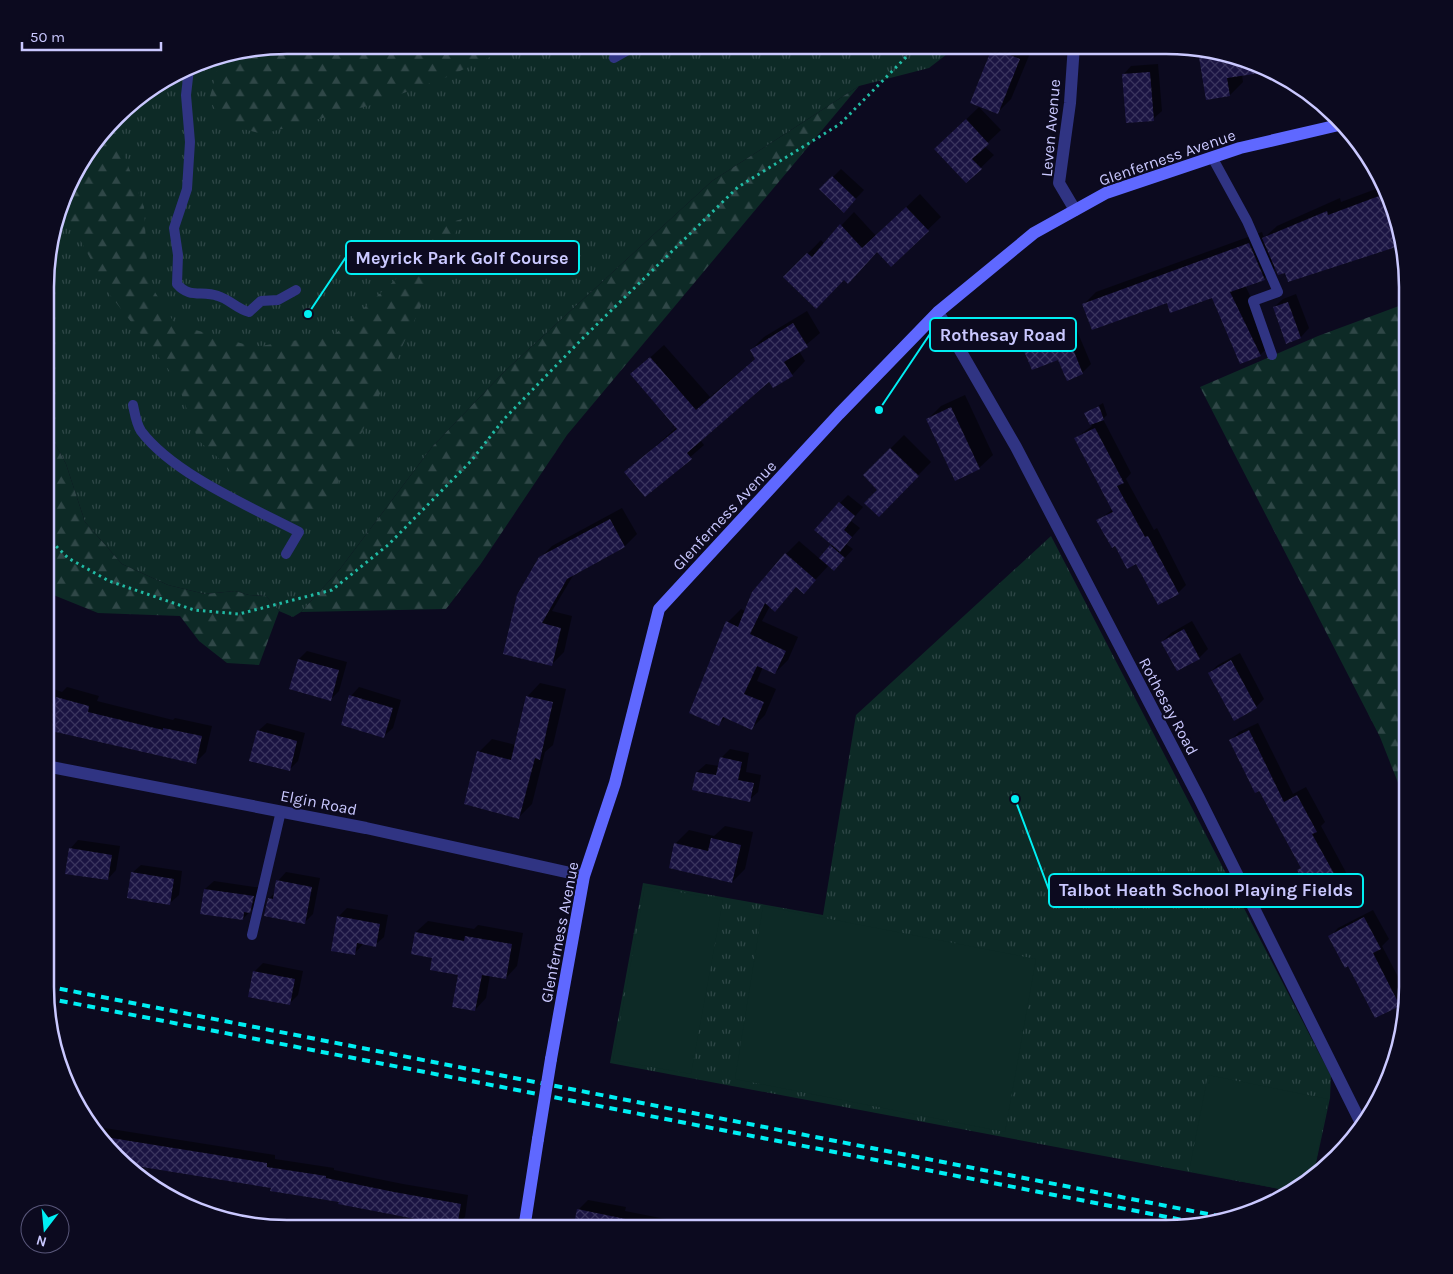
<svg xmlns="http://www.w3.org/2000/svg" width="1453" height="1274" font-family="Karla,sans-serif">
<defs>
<pattern id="grass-tufts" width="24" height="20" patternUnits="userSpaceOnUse" patternTransform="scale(1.25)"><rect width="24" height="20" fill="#0d2a26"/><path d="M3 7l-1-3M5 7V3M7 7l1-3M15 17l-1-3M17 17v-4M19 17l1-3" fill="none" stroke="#2f4747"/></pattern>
<pattern id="forest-firs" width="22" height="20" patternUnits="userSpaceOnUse" patternTransform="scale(1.25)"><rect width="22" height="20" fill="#0d2a26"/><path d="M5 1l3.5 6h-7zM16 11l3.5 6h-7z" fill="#2f4747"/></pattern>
<pattern id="building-cross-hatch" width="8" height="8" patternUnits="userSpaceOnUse" patternTransform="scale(1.25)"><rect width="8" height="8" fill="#1a1442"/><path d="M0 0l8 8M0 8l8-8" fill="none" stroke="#3a355e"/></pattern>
</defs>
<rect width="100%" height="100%" fill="#0c0a1f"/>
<g fill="url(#grass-tufts)">
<path d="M287,45H959L929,68L859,86L712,181L504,372L432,447L340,569L301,612L293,617L279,611L266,596L249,595L235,591L205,594L168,585L122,564L85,522L66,464L47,428V255L77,166L128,105L209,58Z"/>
<path d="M1051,536L1331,1076L1330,1098L1313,1177L1290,1191L610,1063L643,883L823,915L856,715Z"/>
</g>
<g fill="url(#forest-firs)">
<path d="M287,45H516L447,77L371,105L263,134L227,125L209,100L221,56Z"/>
<path d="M859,86L567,435L480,565L446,609L301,612L340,569L432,447L504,372L712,181Z"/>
<path d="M112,124L144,207L148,281L175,324L254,347L335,334L395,280L448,223L462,219L332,496C310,520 309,523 276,523L267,508L249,495L224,463L198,440L176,379L110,295L63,208L77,166Z"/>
<path d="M1407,303L1408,808L1380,737L1200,387L1318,336Z"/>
<path d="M47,428L66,464L85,522L122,564L168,585L205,594L235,591L249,595L266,596L279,611L259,665L227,663L199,641L180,616L98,613L46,592Z"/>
</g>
<g fill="#0d2a26">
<path d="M645,886L723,900L691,1074L613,1060Z"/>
<path d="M763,906L1036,959L1005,1132L735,1079Z"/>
<path d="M1208,1075L1328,1099L1313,1177L1290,1191L1189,1171Z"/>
</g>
<g fill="#0007">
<path d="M996,45L1033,46L1011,99L998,112L972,102Z"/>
<path d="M1132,46H1153L1145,54L1131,48Z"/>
<path d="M1206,52L1263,67L1257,72L1242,75L1243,82L1230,95L1200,58Z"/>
<path d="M1158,64L1162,111L1153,119L1123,75L1131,66Z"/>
<path d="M979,107L1001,130L984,146L994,155L966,182L949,136Z"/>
<path d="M841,169L864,190L844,211L821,189Z"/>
<path d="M1384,186L1389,194L1401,242L1398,245L1286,271L1276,267L1264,279L1245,285L1272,343L1260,355L1213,296L1168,302L1084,304L1096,292L1262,232L1264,238L1277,226L1340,198L1341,202Z"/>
<path d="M920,194L941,217L891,265L878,251L844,278L785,277L821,240L824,244L854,212L876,236Z"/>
<path d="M1296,294L1309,328L1301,337L1287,343L1274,307L1283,299Z"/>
<path d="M807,311L820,333L799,351L805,361L792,375L770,380L700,440L704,445L646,496L626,472L677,427L632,374L664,345L710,397L756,358L751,350L764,337Z"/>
<path d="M1075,326L1091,364L1082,373L1059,358L1026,351L1034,343Z"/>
<path d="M965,395L993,455L979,468L928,419L941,406Z"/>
<path d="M1103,403L1107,415L1103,419L1131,473L1126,479L1154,530L1157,528L1186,585L1178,593L1116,545L1098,521L1113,509L1076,438L1092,426L1085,414Z"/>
<path d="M904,435L931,462L879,515V490L864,475Z"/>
<path d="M848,495L863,507L851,521L860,528L846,544L853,549L842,561L829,565L804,592L797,586L775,610L770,606L762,621L798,637L788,660L775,673L763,667L757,681L776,689L765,715L752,728L726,717L719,724L728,622L741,609L745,611L786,554L799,541L820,559L833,544L840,503Z"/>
<path d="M622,508L637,534L625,546L574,574L552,611L572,616L564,652L552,664L505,653L540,558L552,546Z"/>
<path d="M1192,621L1208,649L1199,658L1162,642L1171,633Z"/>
<path d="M307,651L347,662L339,691L331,699L299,659Z"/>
<path d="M1240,653L1264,699L1256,707L1209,673L1218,665Z"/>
<path d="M540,683L566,689L553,745L545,752L532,804L519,817L479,752L492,739L516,745L527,697Z"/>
<path d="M46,686L62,692L67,687L99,696L97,701L173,720L175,718L212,726L206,752L196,762L46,727Z"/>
<path d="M359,687L401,700L393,728L384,736L351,696Z"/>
<path d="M267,723L305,733L298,761L289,770L258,731Z"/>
<path d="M1258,723L1293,794L1306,787L1325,822L1321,826L1349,878L1341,887L1299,870L1302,867L1230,741L1239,732Z"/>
<path d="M730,749L749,753L746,772L761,775L758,792L749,800L697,772L706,764L719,766L721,758Z"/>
<path d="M725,826L753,832L745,869L732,882L670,867L676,843L689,830L714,836Z"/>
<path d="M78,840L120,846L116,870L108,879L70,849Z"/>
<path d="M141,865L182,871L179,895L170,903L132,873Z"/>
<path d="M286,872L320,878L313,914L305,922L269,899L275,892L278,881Z"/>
<path d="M214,881L262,888L258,903L243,919L202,913L205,889Z"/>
<path d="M347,908L388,915L384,937L375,945L364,943L355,953L338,917Z"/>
<path d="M1373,910L1389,939L1382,946L1407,994L1399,1004L1349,965L1330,937L1338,928Z"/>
<path d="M428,921L474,929L478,925L523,933L517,966L506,978L490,975L486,998L475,1010L459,974L433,957L416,932Z"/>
<path d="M263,963L303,971L298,995L289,1004L254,972Z"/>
<path d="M1398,1038L1394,1058L1389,1047Z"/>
<path d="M92,1126L275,1155V1159L334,1168V1170L403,1184L468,1195L465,1217L456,1225L272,1187L105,1147Z"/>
<path d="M588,1200L626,1207L625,1211L701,1226L700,1229H574L578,1210Z"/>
</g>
<g fill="url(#building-cross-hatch)">
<path d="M992,48L1020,59L998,114L970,103Z"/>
<path d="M1216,55L1273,70L1274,71L1227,78L1230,96L1206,100L1199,57Z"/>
<path d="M1150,72L1154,121L1126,123L1122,74Z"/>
<path d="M966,119L989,144L972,159L982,169L966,183L934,149Z"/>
<path d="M832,176L856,199L844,213L819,189Z"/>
<path d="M1379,196L1399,246L1288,282L1285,273L1278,275L1262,238L1327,211L1328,215Z"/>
<path d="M906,207L929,231L891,267L877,252L848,284L844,280L816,309L783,277L807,253L812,257L840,224L862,248Z"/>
<path d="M1249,243L1265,280L1230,292L1261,356L1240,364L1212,298L1170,313L1167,303L1092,330L1082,304Z"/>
<path d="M1288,302L1301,338L1286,344L1273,307Z"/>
<path d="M793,323L808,347L784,362L793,376L773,388L769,382L687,453L692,459L645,497L624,472L677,429L630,374L650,357L696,410L755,359L750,350Z"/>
<path d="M1067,334L1083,374L1067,381L1058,360L1032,370L1024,351Z"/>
<path d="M1099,406L1104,420L1090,425L1084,413Z"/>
<path d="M951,407L980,469L955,481L926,419Z"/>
<path d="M1095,428L1124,483L1117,486L1145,537L1148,536L1179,594L1158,605L1136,564L1127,569L1115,546L1112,548L1096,520L1113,512L1074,438Z"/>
<path d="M890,448L919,476L879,517L864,503L877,490L863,475Z"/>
<path d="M839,502L855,516L844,530L852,537L840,552L814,530Z"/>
<path d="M610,519L625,547L567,579L542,623L561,628L552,666L503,654L517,595L539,557Z"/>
<path d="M830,545L845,558L834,571L819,558Z"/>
<path d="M785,553L816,580L804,594L796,587L775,612L765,603L750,634L786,651L775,674L757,666L744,694L764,702L752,730L723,717L719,726L689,713L726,621L738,627L752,592Z"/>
<path d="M1184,629L1200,659L1177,671L1161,642Z"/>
<path d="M298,659L339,670L331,701L289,689Z"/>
<path d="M1231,660L1257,708L1234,721L1208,673Z"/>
<path d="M349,695L393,708L384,738L341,725Z"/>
<path d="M526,696L553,702L540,760L535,758L519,819L464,804L477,751L511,760Z"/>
<path d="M56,697L89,706L88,712L163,730V728L202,736L196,764L47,730Z"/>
<path d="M257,730L297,741L290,771L249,761Z"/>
<path d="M1249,730L1284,802L1297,795L1317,832L1312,834L1342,888L1315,903L1297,870L1301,868L1259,791L1255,793L1229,740Z"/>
<path d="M720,757L742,762L738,780L754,783L750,802L692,790L696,772L716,775Z"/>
<path d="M711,838L741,845L732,883L669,868L674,843L708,851Z"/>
<path d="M69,848L112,855L108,880L65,874Z"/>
<path d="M131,872L174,879L170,905L127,898Z"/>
<path d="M276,880L312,887L305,924L264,916L268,898L273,899Z"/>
<path d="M204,889L254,896L250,913L244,912L243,920L200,914Z"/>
<path d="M337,916L380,924L376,947L357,943L355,955L331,951Z"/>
<path d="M1364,917L1381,949L1373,953L1400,1006L1375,1018L1348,966L1345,968L1328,936Z"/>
<path d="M415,932L464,941L465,936L512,944L506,979L482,975L475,1011L452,1007L458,975L430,970L432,958L411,954Z"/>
<path d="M253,971L295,979L290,1005L248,997Z"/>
<path d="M99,1136L267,1163V1167L326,1176V1178L394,1192L461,1204L457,1227L338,1204L339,1202L270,1191L271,1188L130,1165L105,1147Z"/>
<path d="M577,1209L640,1222L639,1229H573Z"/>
</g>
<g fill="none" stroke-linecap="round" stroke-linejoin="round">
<path stroke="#21baa4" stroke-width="3" stroke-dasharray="2.5 4" stroke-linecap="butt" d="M47,537L68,558L109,581L194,610L239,614L332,590L388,545L471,461L504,419L583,338L738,187L840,124L918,45"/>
<g stroke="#303483" stroke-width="10">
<path d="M614,58L637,45"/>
<path d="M189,69L186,95L190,142L187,189L174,228L178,255L177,284C190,299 202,290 218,296C229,299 237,309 249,312L261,301L278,300L296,290"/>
<path d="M1212,157L1247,221L1278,292L1253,301L1272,355"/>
<path d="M133,405C135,414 136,423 141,431C173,474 251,507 299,532L286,554"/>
<path d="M252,935L281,811"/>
</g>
<g stroke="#303483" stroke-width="12">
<path d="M1074,45L1070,103L1059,183L1075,210"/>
<path d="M938,312L1016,447L1199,798L1360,1121"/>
<path d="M46,766L366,828L584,876"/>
</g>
<g stroke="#5f68ff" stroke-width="12">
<path d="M551,1059L584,876L615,783L659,609L839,414L938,312L1034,233L1106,193L1240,148L1343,124"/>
<path d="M524,1229L538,1139"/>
</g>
<g stroke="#00eff3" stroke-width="4" stroke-dasharray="8 6" stroke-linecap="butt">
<path d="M46,986L1228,1218"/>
<path d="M46,998L1203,1224"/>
</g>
<path stroke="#5f68ff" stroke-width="12" d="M538,1139L551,1059"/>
</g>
<g text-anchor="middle" stroke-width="4" stroke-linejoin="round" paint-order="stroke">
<g font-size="16" fill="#cac8ff" stroke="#0c0a1f">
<text transform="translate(1050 128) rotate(-85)" y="6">Leven Avenue</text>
<text transform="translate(1167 157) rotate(-19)" y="6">Glenferness Avenue</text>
<text transform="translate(724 515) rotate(-47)" y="6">Glenferness Avenue</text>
<text transform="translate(1169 706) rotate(62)" y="6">Rothesay Road</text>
<text transform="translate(319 802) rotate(11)" y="6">Elgin Road</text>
<text transform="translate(559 932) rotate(-79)" y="6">Glenferness Avenue</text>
</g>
</g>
<path d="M0 0H1453V1274H0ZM287 54H1166A233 233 0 0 1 1399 287V987A233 233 0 0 1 1166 1220H287A233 233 0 0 1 54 987V287A233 233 0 0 1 287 54Z" fill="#0c0a1f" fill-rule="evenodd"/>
<path fill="none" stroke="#cac8ff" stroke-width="2.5" d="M287 54H1166A233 233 0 0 1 1399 287V987A233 233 0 0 1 1166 1220H287A233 233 0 0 1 54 987V287A233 233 0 0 1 287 54Z"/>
<path fill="none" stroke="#00eff3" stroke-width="2" d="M308 314L346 257M879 410L930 334M1015 799L1049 890"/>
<g fill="#00eff3" stroke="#0c0a1f" stroke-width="2">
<circle cx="308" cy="314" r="5"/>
<circle cx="879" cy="410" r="5"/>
<circle cx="1015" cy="799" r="5"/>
</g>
<g fill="#0c0a1f" stroke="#00eff3" stroke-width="2">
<rect x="346" y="241" width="233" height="33" rx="5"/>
<rect x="930" y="318" width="146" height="33" rx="5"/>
<rect x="1049" y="874" width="314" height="33" rx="5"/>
</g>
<g font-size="18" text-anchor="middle" font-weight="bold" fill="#cac8ff">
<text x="462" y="264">Meyrick Park Golf Course</text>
<text x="1003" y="341">Rothesay Road</text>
<text x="1206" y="896">Talbot Heath School Playing Fields</text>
</g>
<g transform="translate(45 1229) rotate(196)"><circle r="24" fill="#0c0a1f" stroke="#585679"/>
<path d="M0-4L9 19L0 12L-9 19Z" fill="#00eff3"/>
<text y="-8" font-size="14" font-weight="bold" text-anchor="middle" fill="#cac8ff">N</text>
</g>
<path d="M22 42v8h139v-8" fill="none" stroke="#cac8ff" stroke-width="2.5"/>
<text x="30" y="42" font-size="15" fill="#cac8ff" stroke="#0c0a1f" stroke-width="4" paint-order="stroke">50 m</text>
</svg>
